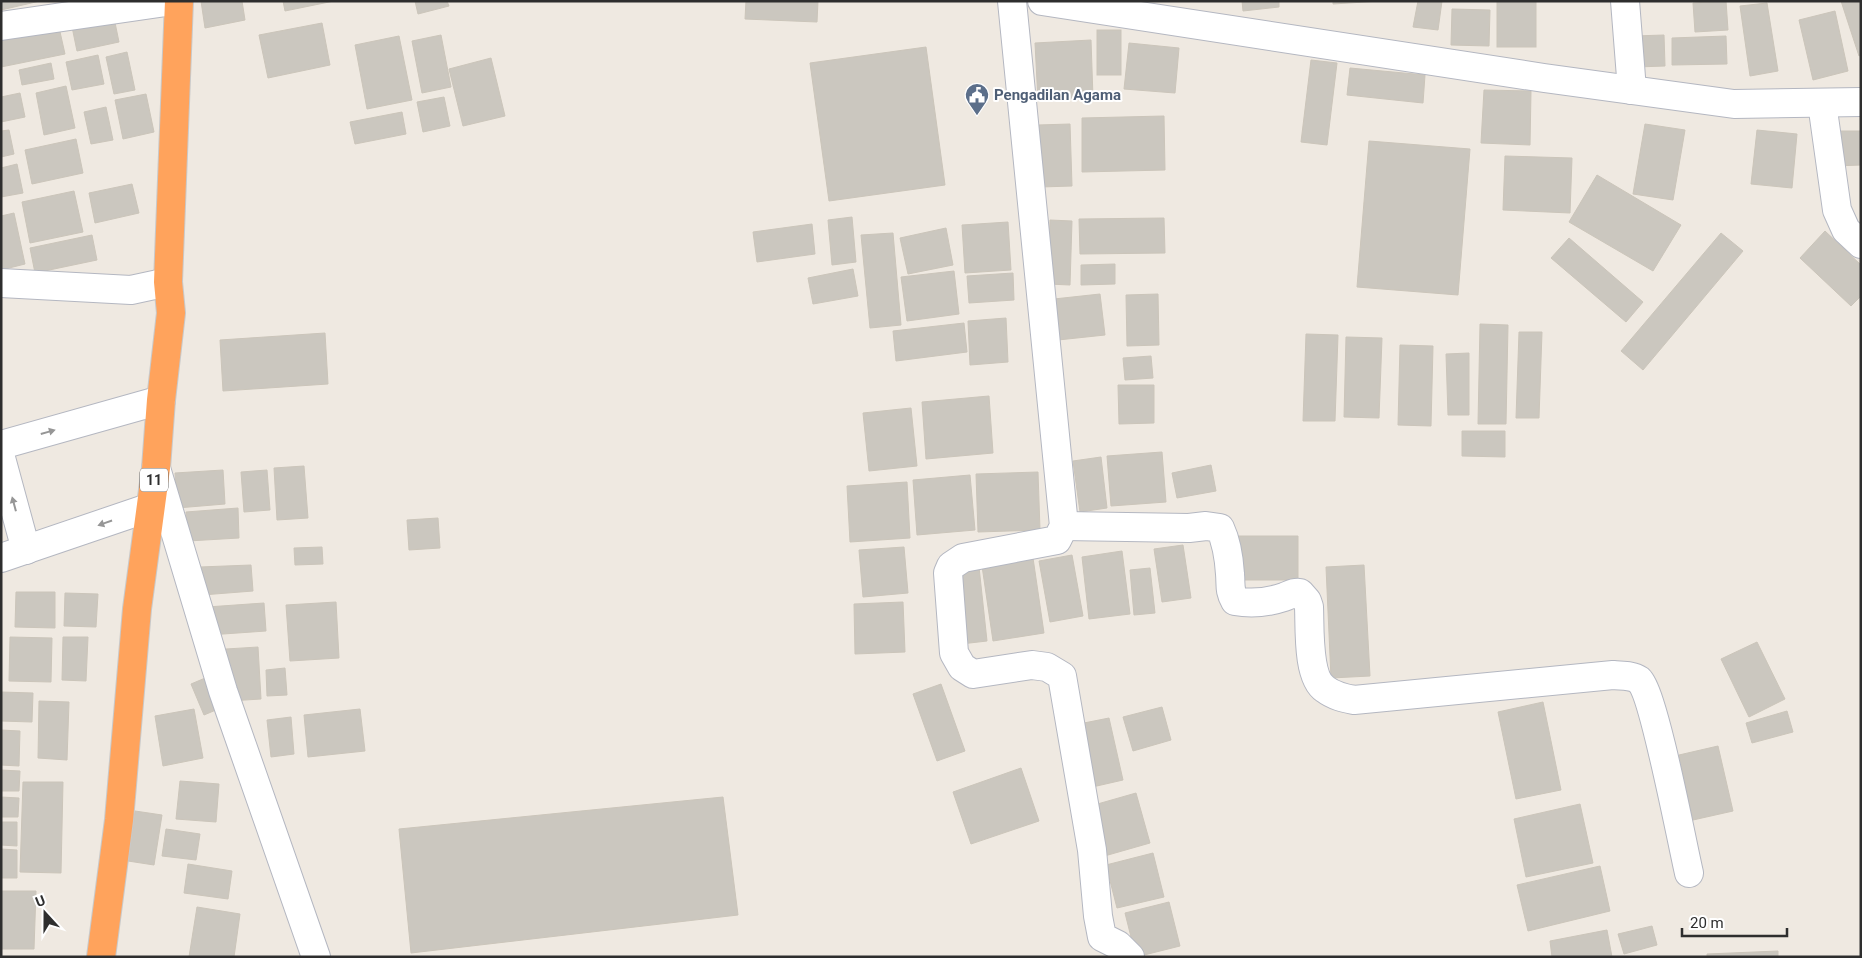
<svg xmlns="http://www.w3.org/2000/svg" width="1862" height="958" font-family="Roboto,sans-serif">
<rect width="100%" height="100%" fill="#efe9e1"/>
<g fill="#cbc7bf" stroke="#cbc5ba">
<path d="M1,1H40L1,10Z"/>
<path d="M201,1H242L245,20L205,28Z"/>
<path d="M283,1H334L285,11Z"/>
<path d="M415,1H447L449,6L418,14Z"/>
<path d="M746,1H818L817,22L745,19Z"/>
<path d="M1242,1H1279V7L1243,11Z"/>
<path d="M1333,1H1380L1333,4Z"/>
<path d="M1418,1H1442L1438,30L1413,27Z"/>
<rect x="1497" y="1" width="39" height="46"/>
<path d="M1726,1L1728,30L1695,32L1693,3Z"/>
<path d="M1841,1H1861V55L1859,56Z"/>
<path d="M1767,3L1778,71L1750,76L1740,6Z"/>
<path d="M1452,9L1490,10L1489,46L1451,45Z"/>
<path d="M1835,11L1848,71L1813,80L1799,20Z"/>
<path d="M113,13L119,42L77,51L71,22Z"/>
<path d="M58,23L65,54L1,67V35Z"/>
<path d="M322,23L330,65L268,78L259,35Z"/>
<rect x="1097" y="30" width="24" height="45"/>
<path d="M441,35L451,87L422,93L412,41Z"/>
<path d="M1664,35L1665,66L1636,67L1634,36Z"/>
<path d="M399,36L412,100L367,109L355,45Z"/>
<path d="M1726,36L1727,64L1672,65V38Z"/>
<path d="M1091,40L1093,98L1038,101L1035,43Z"/>
<path d="M1129,43L1179,48L1175,93L1124,89Z"/>
<path d="M926,47L945,185L829,201L810,63Z"/>
<path d="M127,52L135,90L114,94L106,57Z"/>
<path d="M98,55L104,84L72,90L66,62Z"/>
<path d="M491,58L505,116L463,126L449,69Z"/>
<path d="M1311,60L1337,63L1327,145L1301,142Z"/>
<path d="M51,63L54,79L22,85L19,70Z"/>
<path d="M1350,68L1425,75L1423,103L1347,95Z"/>
<path d="M66,86L75,128L44,135L36,93Z"/>
<path d="M1484,90L1531,91L1530,145L1481,143Z"/>
<path d="M20,93L25,117L1,122V97Z"/>
<path d="M146,94L154,132L123,139L115,100Z"/>
<path d="M444,97L450,126L423,132L417,102Z"/>
<path d="M106,107L113,140L91,144L84,112Z"/>
<path d="M402,112L406,134L355,144L350,122Z"/>
<path d="M1164,116L1165,170L1082,172V118Z"/>
<path d="M1070,124L1072,186L1040,187L1038,125Z"/>
<path d="M1645,124L1685,130L1673,200L1633,194Z"/>
<path d="M9,130L14,154L1,157V131Z"/>
<path d="M1757,130L1797,134L1792,188L1751,184Z"/>
<path d="M1834,131H1861V165L1834,166Z"/>
<path d="M76,139L83,173L32,184L25,150Z"/>
<path d="M1369,141L1470,149L1458,295L1357,287Z"/>
<path d="M1505,156L1572,158L1570,213L1503,210Z"/>
<path d="M17,164L23,193L1,197V168Z"/>
<path d="M1597,175L1681,225L1653,271L1569,222Z"/>
<path d="M132,184L139,213L95,223L89,193Z"/>
<path d="M74,191L83,232L30,243L22,202Z"/>
<path d="M14,213L25,264L1,270V216Z"/>
<path d="M852,217L856,262L832,265L828,220Z"/>
<path d="M1164,218L1165,253L1080,254L1079,219Z"/>
<path d="M1050,220L1072,221L1070,285L1048,284Z"/>
<path d="M1008,222L1011,270L965,273L962,225Z"/>
<path d="M812,224L815,254L757,262L753,232Z"/>
<path d="M946,228L953,265L908,274L900,238Z"/>
<path d="M1825,231L1861,265V296L1851,306L1800,258Z"/>
<path d="M893,233L901,325L870,328L861,235Z"/>
<path d="M1721,233L1743,251L1643,370L1621,351Z"/>
<path d="M92,235L97,260L35,273L30,248Z"/>
<path d="M1569,238L1643,302L1626,322L1551,258Z"/>
<path d="M1115,264V284L1081,285V265Z"/>
<path d="M853,269L858,296L813,304L808,278Z"/>
<path d="M954,271L959,314L907,321L901,277Z"/>
<path d="M1013,273L1014,300L969,303L967,276Z"/>
<path d="M1100,294L1105,335L1058,340L1054,299Z"/>
<path d="M1158,294L1159,345L1127,346L1126,295Z"/>
<path d="M1006,318L1008,362L970,365L968,321Z"/>
<path d="M964,323L967,352L896,361L893,331Z"/>
<path d="M1480,324L1508,325L1506,424H1478Z"/>
<path d="M1519,332H1542L1539,418H1516Z"/>
<path d="M325,333L328,384L223,391L220,340Z"/>
<path d="M1306,334L1338,335L1335,421H1303Z"/>
<path d="M1346,337L1382,338L1379,418L1344,417Z"/>
<path d="M1400,345L1433,346L1431,426L1398,425Z"/>
<path d="M1469,353V415H1448L1446,354Z"/>
<path d="M1151,356L1153,378L1125,380L1123,358Z"/>
<path d="M1118,385H1154V423L1119,424Z"/>
<path d="M989,396L993,453L926,459L922,402Z"/>
<path d="M911,408L917,466L869,471L863,413Z"/>
<path d="M1462,431H1505V457L1462,456Z"/>
<path d="M1162,452L1166,502L1111,506L1107,456Z"/>
<path d="M1101,457L1107,508L1080,512L1073,461Z"/>
<path d="M1211,465L1216,491L1177,498L1172,473Z"/>
<path d="M304,466L308,518L277,520L274,468Z"/>
<path d="M223,470L225,504L177,508L175,473Z"/>
<path d="M267,470L270,510L244,512L241,472Z"/>
<path d="M1038,472L1040,530L978,532L976,474Z"/>
<path d="M970,475L975,530L917,535L913,480Z"/>
<path d="M907,482L910,538L850,542L847,486Z"/>
<path d="M238,508L239,538L188,541L186,512Z"/>
<path d="M438,518L440,548L409,550L407,520Z"/>
<path d="M1238,536H1298V580H1237Z"/>
<path d="M1183,545L1191,598L1162,602L1154,549Z"/>
<path d="M322,547L323,564L295,565L294,548Z"/>
<path d="M904,547L908,593L863,597L859,550Z"/>
<path d="M1122,551L1130,614L1089,619L1082,557Z"/>
<path d="M1072,555L1083,616L1050,622L1039,561Z"/>
<path d="M1033,558L1044,633L993,641L982,566Z"/>
<path d="M251,565L253,591L202,595L200,567Z"/>
<path d="M1364,565L1370,676L1331,678L1326,567Z"/>
<path d="M979,567L987,641L961,644L954,569Z"/>
<path d="M1150,568L1155,613L1134,615L1130,570Z"/>
<path d="M16,592H55V628L15,627Z"/>
<path d="M65,593L98,594L96,627L64,626Z"/>
<path d="M336,602L339,658L290,661L286,605Z"/>
<path d="M903,602L905,652L855,654L854,604Z"/>
<path d="M264,603L266,631L209,635L207,607Z"/>
<path d="M10,637L52,638L51,682L9,681Z"/>
<path d="M63,637H88L86,681L62,680Z"/>
<path d="M1757,642L1785,699L1749,717L1721,659Z"/>
<path d="M258,647L261,699L229,701L226,649Z"/>
<path d="M285,668L287,695L267,696L266,670Z"/>
<path d="M210,676L223,707L204,715L191,684Z"/>
<path d="M941,684L965,751L937,761L913,694Z"/>
<path d="M1,692L33,693L32,722L1,721Z"/>
<path d="M39,701L69,702L67,760L38,758Z"/>
<path d="M1543,702L1561,790L1516,799L1498,712Z"/>
<path d="M1162,707L1171,740L1133,751L1123,717Z"/>
<path d="M194,709L203,758L163,766L155,716Z"/>
<path d="M360,709L365,751L308,757L304,715Z"/>
<path d="M1787,711L1793,732L1752,743L1746,723Z"/>
<path d="M291,717L294,754L271,757L267,720Z"/>
<path d="M1109,718L1123,780L1088,788L1074,725Z"/>
<path d="M1,730L20,731L19,766L1,765Z"/>
<path d="M1718,746L1733,811L1693,820L1679,755Z"/>
<path d="M1021,768L1039,821L971,844L953,792Z"/>
<path d="M1,770L20,771L19,791H1Z"/>
<path d="M180,781L219,784L216,822L176,819Z"/>
<path d="M23,782H63L61,873L20,872Z"/>
<path d="M1136,793L1150,843L1101,857L1087,807Z"/>
<path d="M1,797L19,798L18,817H1Z"/>
<path d="M723,797L738,915L411,953L399,829Z"/>
<path d="M1580,804L1593,863L1526,877L1514,819Z"/>
<path d="M135,811L162,815L154,865L128,861Z"/>
<path d="M1,822H17V846L1,845Z"/>
<path d="M166,829L200,834L196,860L162,856Z"/>
<path d="M1,849L17,850V878H1Z"/>
<path d="M1153,853L1164,897L1117,908L1106,865Z"/>
<path d="M188,864L232,871L228,899L184,893Z"/>
<path d="M1600,866L1610,911L1528,931L1517,885Z"/>
<path d="M1,891H36L34,949H1Z"/>
<path d="M1169,902L1180,946L1136,957L1125,913Z"/>
<path d="M197,907L240,914L234,957H189Z"/>
<path d="M1652,926L1657,945L1624,954L1618,934Z"/>
<path d="M1607,930L1612,957H1552L1550,941Z"/>
<path d="M1778,951V957H1707V954Z"/>
</g>
<g fill="none" stroke-linecap="round" stroke-linejoin="round">
<g stroke="#b4b7c1" stroke-width="30">
<g id="minor">
<path d="M1012,1L1064,526L1057,540L963,558L951,566L948,573L954,653L962,667L973,674L1032,665L1047,667L1062,676L1092,850L1098,916L1102,937L1118,945L1130,957"/>
<path d="M1042,1L1544,78L1734,104L1861,102"/>
<path d="M1625,1L1632,90"/>
<path d="M1,26L173,1"/>
<path d="M1822,103L1837,210L1846,230L1861,244"/>
<path d="M1,283L131,290L168,282"/>
<path d="M1,445L161,400"/>
<path d="M1,458L26,550"/>
<path d="M156,468L223,691L316,957"/>
<path d="M1064,526L1189,528L1206,526L1220,528C1227,543 1229,558 1230,574C1231,585 1229,591 1235,601C1251,604 1269,602 1284,597C1290,595 1293,592 1300,593L1307,601L1309,607C1310,627 1307,677 1325,689C1334,696 1344,698 1354,700L1613,675C1621,676 1632,675 1639,680C1654,694 1682,843 1689,873"/>
<path d="M1,558L151,507"/>
</g>
</g>
<g stroke="#c9c9c9" stroke-width="30">
<path id="highway" d="M101,957L119,820L137,609L156,468L161,400L171,313L168,282L179,1"/>
</g>
<use href="#minor" stroke="#fff" stroke-width="28"/>
<use href="#highway" stroke="#ffa35c" stroke-width="28"/>
</g>
<defs><path id="oneway-solid" d="M-6-.8H1V-3.2L6.5 0L1 3.2V.8H-6Z" transform="scale(1.25)"/></defs>
<g fill="#969696">
<use href="#oneway-solid" transform="translate(48 432) rotate(-16)"/>
<use href="#oneway-solid" transform="translate(14 504) rotate(-105)"/>
<use href="#oneway-solid" transform="translate(105 523) rotate(161)"/>
</g>
<defs>
<g id="civic-pin" transform="scale(1.25)"><path d="M0 17L-7.5 6A9.5 9.5 0 1 1 7.5 6Z" fill="#5c6f8a" stroke="#fff"/><path d="M-.6-6.5H3V-4.5H.6V-3L4-1V1h2V6H-6V1h2V-1L-.6-3ZM-1.2 2.5V6h2.4V2.5Z" fill="#fff"/></g>
</defs>
<g fill-rule="evenodd">
<use href="#civic-pin" x="977" y="95"/>
</g>
<g text-anchor="middle" stroke-width="4" stroke-linejoin="round" paint-order="stroke">
<rect fill="#fff" stroke="#6d6d6d" stroke-width="1" x="140" y="468.5" width="28" height="23" rx="4"/>
<g font-size="14" font-weight="bold" fill="#2e2e2e">
<text x="154" y="485">11</text>
</g>
<g font-size="15" font-weight="bold" fill="#4e5e75" stroke="#fff" text-anchor="start">
<text x="994" y="100">Pengadilan Agama</text>
</g>
</g>
<rect width="1862" height="958" fill="none" stroke="#2e2e2e" stroke-width="5"/>
<g transform="translate(45 913) rotate(339)" stroke="#ffffff" stroke-width="4" paint-order="stroke">
<path d="M0-4L9 19L0 12L-9 19Z" fill="#2e2e2e"/>
<text y="-8" font-size="14" font-weight="bold" text-anchor="middle" fill="#2e2e2e">U</text>
</g>
<path d="M1682 928v8h105v-8" fill="none" stroke="#2e2e2e" stroke-width="2.5"/>
<text x="1690" y="928" font-size="15" fill="#2e2e2e" stroke="#ffffff" stroke-width="4" paint-order="stroke">20 m</text>
</svg>
